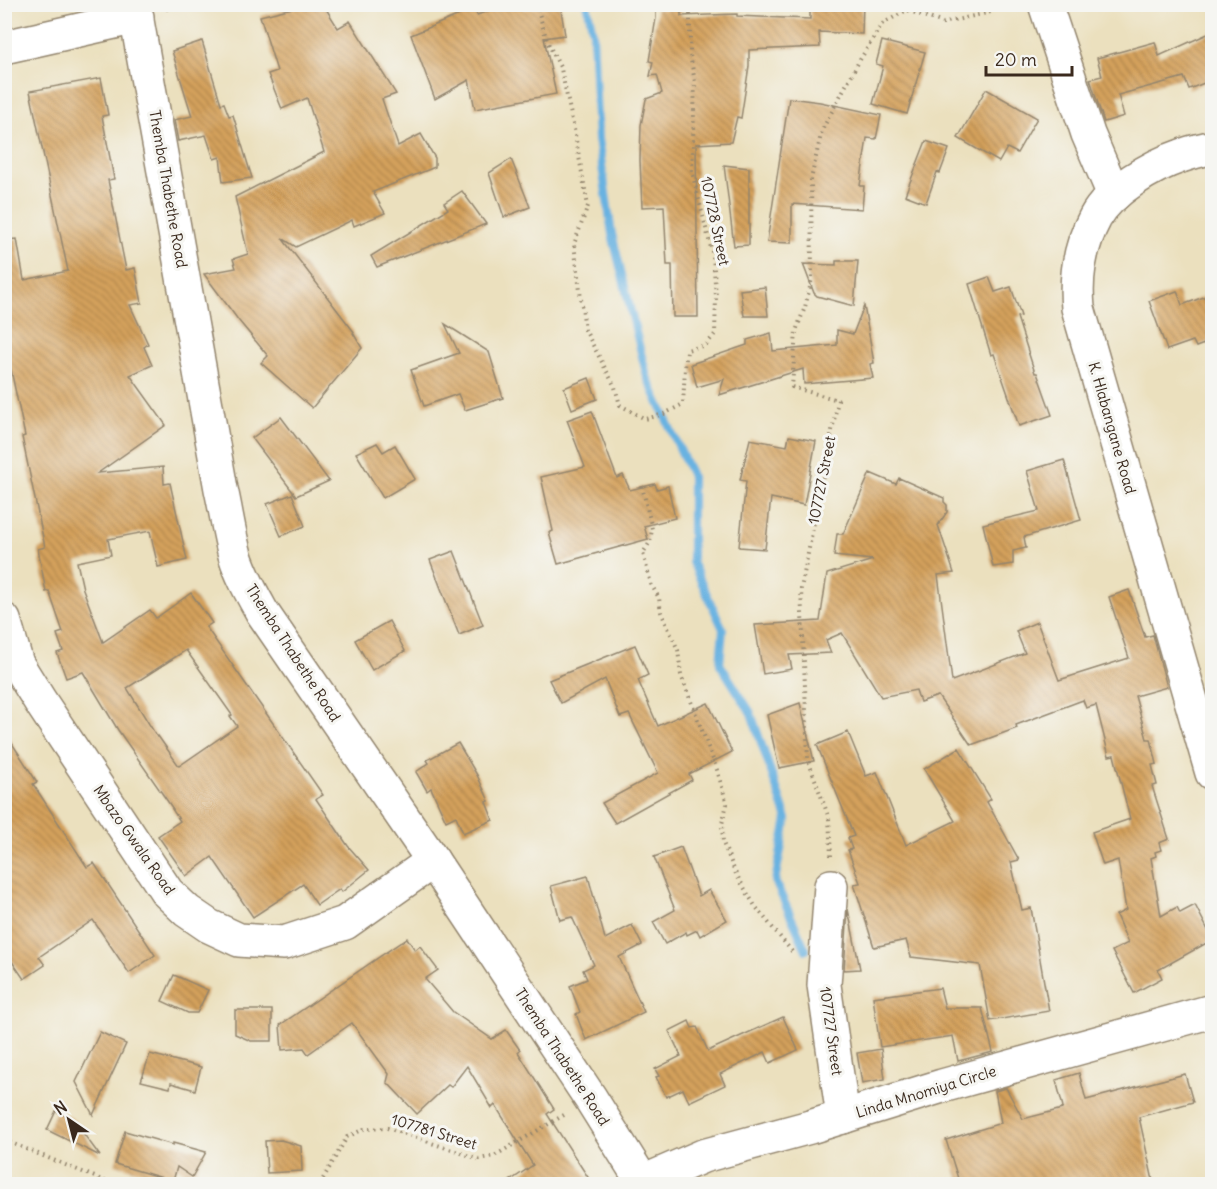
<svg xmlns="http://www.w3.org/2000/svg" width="1217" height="1189" font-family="Delius,sans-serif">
<defs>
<pattern id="building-back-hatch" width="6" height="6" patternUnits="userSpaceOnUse" patternTransform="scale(1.5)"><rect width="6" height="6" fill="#d4a15c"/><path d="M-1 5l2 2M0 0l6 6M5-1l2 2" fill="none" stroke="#ad834b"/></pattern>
</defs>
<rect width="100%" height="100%" fill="#f6f6f2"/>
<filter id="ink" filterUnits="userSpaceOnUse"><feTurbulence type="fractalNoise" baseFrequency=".0167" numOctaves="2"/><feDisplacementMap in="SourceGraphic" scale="12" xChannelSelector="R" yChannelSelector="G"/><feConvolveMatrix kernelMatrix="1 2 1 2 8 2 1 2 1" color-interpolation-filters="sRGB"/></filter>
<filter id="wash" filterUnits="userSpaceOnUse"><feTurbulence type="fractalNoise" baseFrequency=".008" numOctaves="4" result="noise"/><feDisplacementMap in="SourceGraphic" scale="24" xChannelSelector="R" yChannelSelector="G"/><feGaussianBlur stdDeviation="1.35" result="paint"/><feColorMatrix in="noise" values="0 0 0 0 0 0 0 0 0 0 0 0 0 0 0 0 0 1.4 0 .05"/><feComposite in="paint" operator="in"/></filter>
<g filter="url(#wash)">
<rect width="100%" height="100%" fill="#ebe0be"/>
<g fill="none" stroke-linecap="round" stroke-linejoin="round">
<path stroke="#69b2e1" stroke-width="8" d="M587,4L593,33L598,139L612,234L647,377L692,476V562L723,629L720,664L751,713L787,819L775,881L806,950"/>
</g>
<g id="blocks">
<g fill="url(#building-back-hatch)" fill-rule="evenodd">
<path d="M308,4H323L338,28L350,21L396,94L382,99L398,146L421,134L435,158V167L373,192L385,213L354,226L352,220L296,247L282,238L354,332L353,333L362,348L312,408L261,363L268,356L239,321L204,274L236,268L233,259L248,254L235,197L324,152L307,98L282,109L268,74L277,71L260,16Z"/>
<path d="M507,4H522L524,9L560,4L565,35L544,38L556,94L475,109L469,80L435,99L411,35L474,9L477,15Z"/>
<path d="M810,4H863L862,34L819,32L820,47L749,50V66L741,118L737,117L731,142L696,144L698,317H673L672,265H667L664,206L642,207L640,160L641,125L646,99L662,93L657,75L650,76L653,62L649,61L656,18V9H681V16L737,14V16L810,19Z"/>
<path d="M1212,32V80L1189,89L1184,77L1118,95L1124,116L1104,122L1090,79L1102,76L1097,58L1155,42L1159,56Z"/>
<path d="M202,41L221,104L224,103L229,116L233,115L252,178L223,182L220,157L214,159L206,135L178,141L174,120L192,116L172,51Z"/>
<path d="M882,41L925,52L907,114L873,104L883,66L876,64Z"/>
<path d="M101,78L108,115L102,116L114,179L108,180L126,270L135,268L142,303L130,305L148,344L144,347L152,365L130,375L166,425L98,473L163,467L164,484L170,483L187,560L158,567L150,531L108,539L111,555L77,562L83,589L103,642L150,610L156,618L191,593L212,623L206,627L323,795L316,799L348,846L369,870L342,892L340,889L317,905L303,884L253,917L212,857L186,876L158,836L180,821L172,809H173L118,730L83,672L66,678L57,653L63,651L57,634L63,632L49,591L46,592L38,549L45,547L22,437L25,436L4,337V240L17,239L24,280L68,271L30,91ZM186,650L232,715L230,716L237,726L179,766L158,736L157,737L127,688Z"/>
<path d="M986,89L1037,118L1017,153L1007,148L999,162L958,138Z"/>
<path d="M789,98L820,102L881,115L876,139L867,138L860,186H864L862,209L792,204V243L767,242Z"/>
<path d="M926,141L949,149L940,173L937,172L926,203L905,195Z"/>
<path d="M511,159L530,207L504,217L489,173Z"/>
<path d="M724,165L749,168V245L734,246Z"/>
<path d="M462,191L486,224L377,267L371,256L448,209L444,203Z"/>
<path d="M836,261H858L854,306L817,296L814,293L803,264L836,265Z"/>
<path d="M989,277L995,292L1011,287L1021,316L1017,317L1035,373H1037L1052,415L1019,426L994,354L991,355L969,284Z"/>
<path d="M765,287L768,316H744L740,290Z"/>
<path d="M1177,291L1182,305L1212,294V341L1196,347L1193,341L1167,350L1149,301Z"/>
<path d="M864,306L874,363L870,364L873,378L804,384L803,369L719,395L724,379L697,387L691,364L747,345V340L771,333L773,351L837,345V330L853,334Z"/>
<path d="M445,324L489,352L503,398L465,410L458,394L424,406L411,370L459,353Z"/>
<path d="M589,378L597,399L572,409L564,388Z"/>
<path d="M592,411L617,478L623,475L630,490L655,484L657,489L668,486L675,518L644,526L648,539L558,564L549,533L553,531L541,477L585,467L567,420Z"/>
<path d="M281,417L329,481L296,496L252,438Z"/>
<path d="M789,436L816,441L804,505L771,498L765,549L739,547L746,481L740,480L750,439L787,446Z"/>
<path d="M377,443L383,452L395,445L415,479L383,498L356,453Z"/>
<path d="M1064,460L1081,520L1024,537L1026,548L1013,551V564L993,567L983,524L1039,511L1027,471Z"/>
<path d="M870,473L896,484L899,478L944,498V502L947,505V512L938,525L954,573L938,575L952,681L1025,653L1016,631L1037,622L1059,680L1129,658L1109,597L1129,590L1145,637L1153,635L1167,687L1135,696L1147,739H1151L1157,764L1152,765L1157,785L1152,786L1169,839L1159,843L1161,850L1155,852L1156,856L1151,858L1161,916L1177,907L1180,913L1195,905L1212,938V940L1158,970L1162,978L1134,993L1112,951L1128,943L1116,915L1126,910L1118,860L1103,865L1092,832L1130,819L1114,755L1109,756L1096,705L1086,708L1083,700L1016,725L1017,728L971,745L938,696L920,702L916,690L881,697L842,633L826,640L831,653L789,655L792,669L763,674L755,625L820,621L827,574L873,560L834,556L837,534H843Z"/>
<path d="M292,494L305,526L281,536L267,504Z"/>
<path d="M454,551L483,625L459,635L430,560Z"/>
<path d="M389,621L405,651L372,670L355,640Z"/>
<path d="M635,645L648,675L638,680L658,726L708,703L732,752L689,774L692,780L615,823L602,803L658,773L629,714L620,717L605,679L561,703L549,680Z"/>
<path d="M800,703L814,761L779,768L767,715Z"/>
<path d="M4,731L37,782L33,784L87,867L94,863L155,955L129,973L93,920L39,957L45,965L24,979L4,950Z"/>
<path d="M848,732L866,776L877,772L906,845L955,821L924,769L959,748L991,799L987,802L1019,860L1011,862L1022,910L1031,908L1049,1011L990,1021L980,965L911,957L906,940L874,947L854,884L860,883L848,850L852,849L848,838L854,836L817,745Z"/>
<path d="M458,743L477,775L489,801L486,802L493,820L463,833L456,816L446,821L431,788L427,791L416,772L429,763L427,760Z"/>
<path d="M681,847L699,896L709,890L727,920L700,936L697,930L687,935L686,932L665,944L653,922L675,910L654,857Z"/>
<path d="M588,876L605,939L632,925L642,945L619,957L644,1012L586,1040L576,1014L580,1012L570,986L587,979L583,970L594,965L572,917L560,920L551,886Z"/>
<path d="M848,909L860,969L844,970Z"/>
<path d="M407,938L415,950L420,946L438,970L425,979L453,1012L492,1039L506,1030L520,1050L518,1052L554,1109L547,1114L593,1185H504L533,1165L495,1105L492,1108L467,1066L451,1087L448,1085L417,1114L387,1082L389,1074L352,1023L308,1054L304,1048L282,1050L280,1025Z"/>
<path d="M174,975L208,990L197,1013H188L162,1001Z"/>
<path d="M940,988L945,1008H982L993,1052L958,1061L953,1036L880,1047L873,997Z"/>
<path d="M235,1010H272V1041H251L235,1034Z"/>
<path d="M783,1017L798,1050L770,1063L765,1052L720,1074L725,1085L689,1102L683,1089L666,1097L656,1077L659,1076L655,1069L681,1056L669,1031L689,1021L692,1028L697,1027L708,1051Z"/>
<path d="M100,1032L126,1044L93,1115L76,1082Z"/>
<path d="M881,1049L885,1079L862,1083L857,1053Z"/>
<path d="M150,1054L201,1067L195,1090L171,1083L170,1088L141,1081Z"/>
<path d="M1079,1073L1086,1100L1185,1074L1193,1102L1139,1117L1154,1185H960L946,1140L1001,1123L995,1091L1006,1088L1023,1119L1062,1109L1063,1107L1056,1080Z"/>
<path d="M56,1111L72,1118L100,1156L47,1130Z"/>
<path d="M125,1131L173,1145V1143L206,1152L192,1177L177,1167L173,1181L115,1164Z"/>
<path d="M281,1140L301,1146L302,1171L267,1173L265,1141Z"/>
</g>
</g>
</g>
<g filter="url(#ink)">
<use href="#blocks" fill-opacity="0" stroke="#93856e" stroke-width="1.5"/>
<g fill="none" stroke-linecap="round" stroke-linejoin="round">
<g stroke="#93856e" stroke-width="36">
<g id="minor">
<path d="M134,4L221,489C226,511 229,534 235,555C241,575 252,594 262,612L433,861L591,1099L644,1184"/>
<path d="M1045,4L1088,134L1114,195"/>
<path d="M4,47L137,17"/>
<path d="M1212,147C1202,150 1191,152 1181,156C1152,166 1110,190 1095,218C1080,246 1075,277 1078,308L1212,773"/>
<path d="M4,620L17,664L40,701L167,892L187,911L209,926L239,940L284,943L345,923L433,861"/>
<path d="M831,886L824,985L843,1117"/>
<path d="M643,1182L703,1156L810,1127L942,1086L1212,1011"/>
</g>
</g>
<g stroke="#93856e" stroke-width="4" stroke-dasharray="1.5 4.5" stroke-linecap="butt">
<path d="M535,4L538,10L547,41L561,69L574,129L588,206L574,244L585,330L615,387L620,405L645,419L664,414L683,404L685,368L687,350L706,345L715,334L716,297L713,256L692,172L695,82L690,55V4"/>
<path d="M166,9L181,4"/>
<path d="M642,486L652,529L650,542L643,553L651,584L659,598L661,612L678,650L681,675L717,770L727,804L722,824L723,843L736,874L755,906L794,954"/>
<path d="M831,856L829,818L808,760L801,589L838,400L792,387L796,331L805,307L812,279L811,179L822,130L858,63L882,24L907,10L943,23L991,12L1005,4"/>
<path d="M4,1140L112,1184"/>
<path d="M320,1184L347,1137L364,1129L387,1128L479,1159L494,1156L564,1115"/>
</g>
<use href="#minor" stroke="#fff" stroke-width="33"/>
</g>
</g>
<g text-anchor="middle" stroke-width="6" stroke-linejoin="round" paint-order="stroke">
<g font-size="15" fill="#3b2a1e" stroke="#f6f6f2">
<text transform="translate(168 189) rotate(80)" y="5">Themba Thabethe Road</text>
<text transform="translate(715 221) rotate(78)" y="5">107728 Street</text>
<text transform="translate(1112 428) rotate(74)" y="5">K. Hlabangane Road</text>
<text transform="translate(822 480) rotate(-79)" y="5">107727 Street</text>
<text transform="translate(293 653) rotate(57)" y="5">Themba Thabethe Road</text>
<text transform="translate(134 840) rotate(55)" y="5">Mbazo Gwala Road</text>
<text transform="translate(831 1031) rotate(82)" y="5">107727 Street</text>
<text transform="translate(562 1057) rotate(57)" y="5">Themba Thabethe Road</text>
<text transform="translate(926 1092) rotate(-17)" y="5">Linda Mnomiya Circle</text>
<text transform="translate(434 1132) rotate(17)" y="5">107781 Street</text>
</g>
</g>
<rect width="1217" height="1189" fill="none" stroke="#f6f6f2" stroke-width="24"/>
<g transform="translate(69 1120) rotate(325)" stroke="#f6f6f2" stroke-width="4.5" paint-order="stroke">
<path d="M0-4.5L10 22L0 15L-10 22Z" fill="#3b2a1e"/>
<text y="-9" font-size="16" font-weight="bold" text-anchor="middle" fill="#3b2a1e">N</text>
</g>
<path d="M986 66v9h86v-9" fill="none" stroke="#3b2a1e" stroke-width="3"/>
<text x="995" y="66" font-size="18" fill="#3b2a1e" stroke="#f6f6f2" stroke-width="4.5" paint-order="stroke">20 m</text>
</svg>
